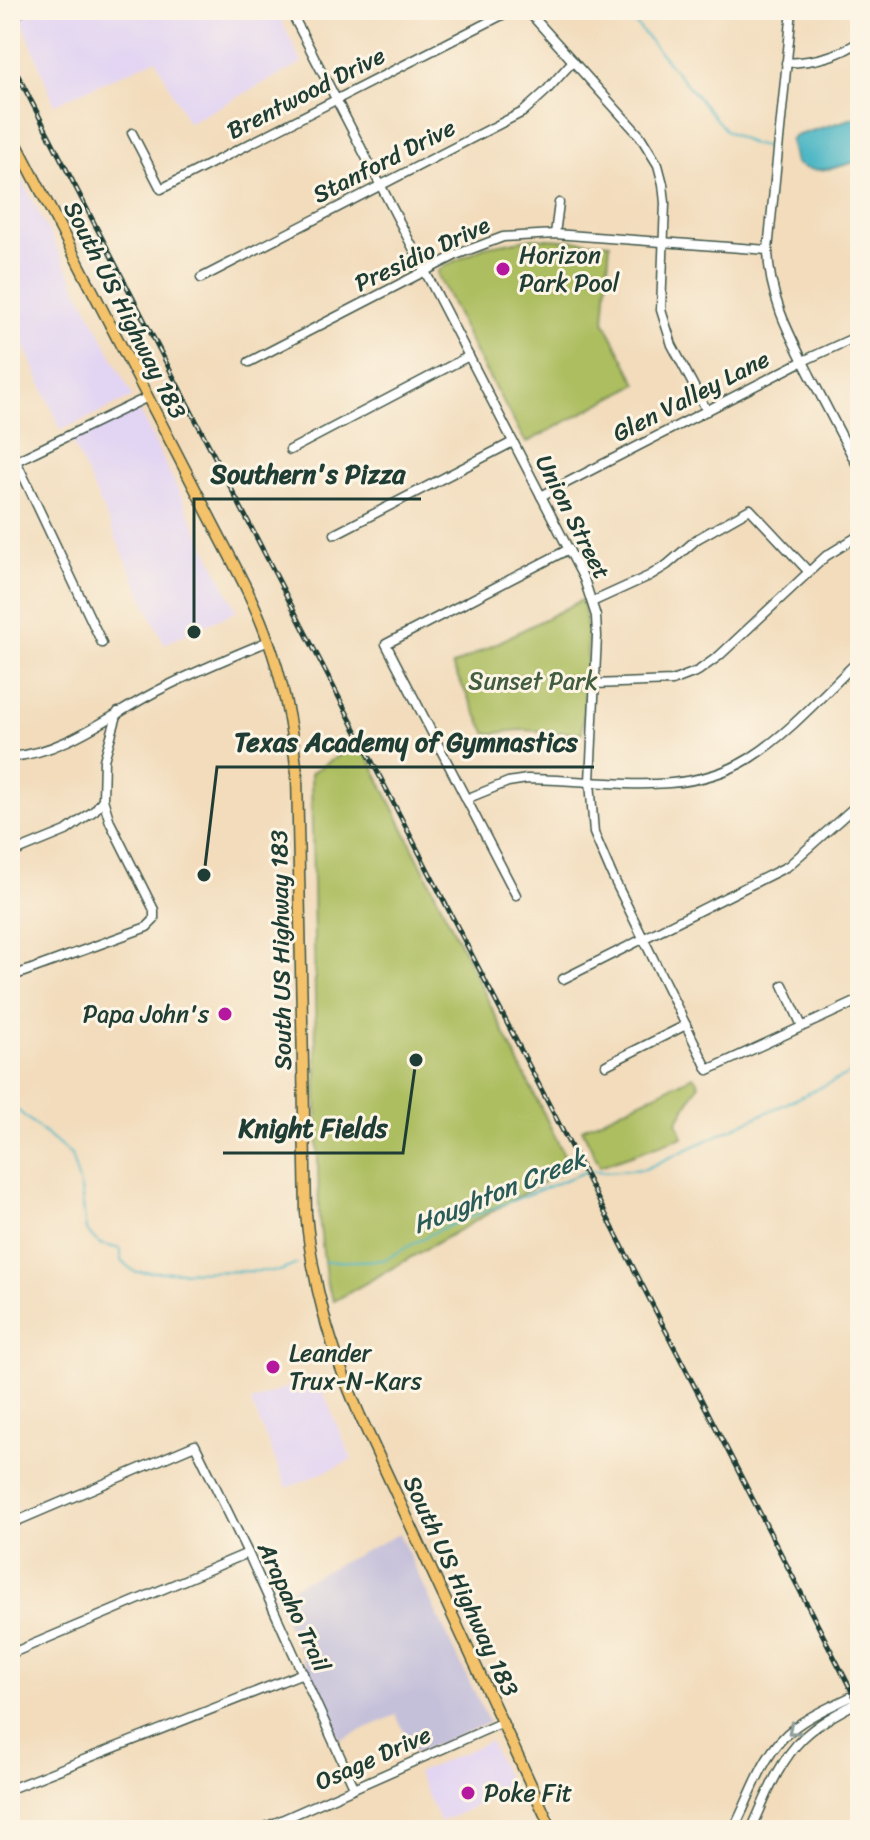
<svg xmlns="http://www.w3.org/2000/svg" width="870" height="1840" font-family="Sriracha,sans-serif">
<rect width="100%" height="100%" fill="#fcf5e5"/>
<filter id="ink" filterUnits="userSpaceOnUse"><feTurbulence type="fractalNoise" baseFrequency=".0125" numOctaves="2"/><feDisplacementMap in="SourceGraphic" scale="16" xChannelSelector="R" yChannelSelector="G"/><feConvolveMatrix kernelMatrix="1 2 1 2 8 2 1 2 1" color-interpolation-filters="sRGB"/></filter>
<filter id="wash" filterUnits="userSpaceOnUse"><feTurbulence type="fractalNoise" baseFrequency=".006" numOctaves="4" result="noise"/><feDisplacementMap in="SourceGraphic" scale="32" xChannelSelector="R" yChannelSelector="G"/><feGaussianBlur stdDeviation="1.8" result="paint"/><feColorMatrix in="noise" values="0 0 0 0 0 0 0 0 0 0 0 0 0 0 0 0 0 1.4 0 .05"/><feComposite in="paint" operator="in"/></filter>
<g filter="url(#wash)">
<rect width="100%" height="100%" fill="#f2dcbc"/>
<g fill="#e2d4f3">
<path d="M39,10H276L302,63L188,123L156,59L54,104L21,17Z"/>
<path d="M10,156L133,397L61,430L10,312Z"/>
<path d="M138,408L237,611L164,644L71,439Z"/>
<path d="M316,1375L352,1460L287,1488L251,1402Z"/>
<path d="M490,1741L512,1790L440,1822L417,1773Z"/>
</g>
<path fill="#c5c0da" d="M399,1534L489,1723L414,1753L396,1715L340,1740L274,1596Z"/>
<g fill="#adbe61" stroke="#667e4a" stroke-width="2">
<path d="M533,238L610,243L604,321L637,384L526,443L477,356L437,273L441,268L484,247Z"/>
<path d="M582,600C593,633 584,696 582,733L520,730L487,734L452,666Z"/>
<path d="M361,742L570,1167L334,1301L327,1285L319,1219L311,773Z"/>
<path d="M693,1076L699,1084L677,1122L683,1137L600,1166L582,1129Z"/>
</g>
<path fill="#48b5c4" stroke="#34797c" stroke-width="2" d="M860,116V161C838,166 813,177 795,163L790,140L795,136Z"/>
<g fill="none" stroke-linecap="round" stroke-linejoin="round">
<g stroke="#48b5c4" stroke-width="2">
<path d="M624,10L726,131L754,145L768,146"/>
<path d="M10,1104L71,1155L81,1189L86,1231L100,1244L121,1249V1261L135,1272L280,1271L297,1264"/>
<path d="M325,1262L384,1260L438,1230L590,1170L606,1172L645,1169L860,1069"/>
</g>
</g>
</g>
<g filter="url(#ink)">
<g fill="none" stroke-linecap="round" stroke-linejoin="round">
<g stroke="#3f5548" stroke-width="11">
<g id="minor">
<path d="M290,10L584,579L596,616L597,636L590,781L594,833L612,875L708,1070L860,1000"/>
<path d="M527,10L640,136L658,165L663,184L665,203L661,310L672,345L707,411"/>
<path d="M792,10L768,250C769,298 790,336 811,377C828,409 844,440 860,471"/>
<path d="M786,63C813,62 838,57 860,41"/>
<path d="M132,133L161,189L512,10"/>
<path d="M555,234L559,203"/>
<path d="M201,278L523,112L546,91L573,61"/>
<path d="M249,362L458,254L503,237L555,234L768,250"/>
<path d="M10,448L102,643"/>
<path d="M290,450L469,356"/>
<path d="M16,461L148,397"/>
<path d="M541,496L803,361L860,335"/>
<path d="M335,534L513,442"/>
<path d="M592,602L649,576L667,565L697,539L750,509L808,571"/>
<path d="M594,684L672,681L698,671L719,656L826,556L860,535"/>
<path d="M10,757C65,753 113,713 161,689C196,671 233,656 269,641"/>
<path d="M466,799L508,782L527,779C600,779 684,800 750,758C791,732 825,692 860,659"/>
<path d="M10,854L66,831L95,810L103,799L104,760L118,712"/>
<path d="M516,895L386,644L569,549"/>
<path d="M10,977L147,927L154,920V910L110,822L103,799"/>
<path d="M563,979L788,866L860,802"/>
<path d="M783,985L802,1026"/>
<path d="M606,1065L686,1025"/>
<path d="M10,1524L195,1445L248,1553L354,1787"/>
<path d="M10,1654L248,1553"/>
<path d="M10,1789L303,1673"/>
<path d="M259,1830L503,1722"/>
<path d="M536,1830L549,1824"/>
<path d="M733,1830C751,1797 762,1752 794,1728C814,1712 838,1704 860,1692"/>
<path d="M751,1830C765,1800 778,1762 803,1738C820,1722 840,1712 860,1701"/>
</g>
</g>
<g stroke="#3f5548" stroke-width="13">
<g id="major">
<path d="M10,16L22,10"/>
<path d="M10,131L221,539C238,572 256,605 268,640C284,683 292,729 297,774L306,1213C313,1289 330,1346 360,1416L552,1830"/>
</g>
</g>
<use href="#minor" stroke="#fff" stroke-width="8"/>
<use href="#major" stroke="#f3c26a" stroke-width="10"/>
<g stroke="#1f3d34" stroke-width="5">
<path id="rail" d="M10,60L860,1707"/>
</g>
<use href="#rail" stroke="#fcf5e5" stroke-width="2" stroke-dasharray="6" stroke-linecap="butt"/>
</g>
<defs><path id="oneway-chevron" d="M-2-3.5L2.5 0L-2 3.5" fill="none" stroke-width="1.6" stroke-linecap="round" stroke-linejoin="round" transform="scale(2)"/></defs>
<use stroke="#8f9e9a" href="#oneway-chevron" transform="translate(793 1730) rotate(140)"/>
</g>
<g fill="#b5179e" stroke="#fcf5e5" stroke-width="3">
<circle cx="503" cy="269" r="8"/>
<circle cx="225" cy="1014" r="8"/>
<circle cx="273" cy="1367" r="8"/>
<circle cx="468" cy="1793" r="8"/>
</g>
<g text-anchor="middle" stroke-width="6" stroke-linejoin="round" paint-order="stroke">
<g font-size="24" fill="#1f3d34" stroke="#fcf5e5">
<text transform="translate(306 93) rotate(-27)" y="8">Brentwood Drive</text>
<text transform="translate(384 161) rotate(-27)" y="8">Stanford Drive</text>
<text transform="translate(422 254) rotate(-25)" y="8">Presidio Drive</text>
<text transform="translate(125 310) rotate(63)" y="8">South US Highway 183</text>
<text transform="translate(691 396) rotate(-27)" y="8">Glen Valley Lane</text>
<text transform="translate(573 517) rotate(63)" y="8">Union Street</text>
<text transform="translate(281 950) rotate(-91)" y="8">South US Highway 183</text>
<text transform="translate(461 1586) rotate(65)" y="8">South US Highway 183</text>
<text transform="translate(294 1607) rotate(65)" y="8">Arapaho Trail</text>
<text transform="translate(373 1758) rotate(-24)" y="8">Osage Drive</text>
</g>
<g font-size="24" fill="#1f3d34" stroke="#fcf5e5" text-anchor="start">
<text x="519" y="263">Horizon<tspan x="519" dy="28">Park Pool</tspan></text>
<text x="209" y="1022" text-anchor="end">Papa John's</text>
<text x="289" y="1361">Leander<tspan x="289" dy="28">Trux-N-Kars</tspan></text>
<text x="484" y="1801">Poke Fit</text>
</g>
<g font-size="24" fill="#425d3f" stroke="#fcf5e5">
<text x="533" y="689">Sunset Park</text>
</g>
<g font-size="26" font-style="italic" fill="#295b58" stroke="#fcf5e5">
<text transform="translate(499 1191) rotate(-22)" y="9">Houghton Creek</text>
</g>
</g>
<path fill="none" stroke="#1f3d34" stroke-width="3" d="M194 632L194 499H421M204 875L217 767H594M416 1060L403 1153H223"/>
<g fill="#1f3d34" stroke="#fcf5e5" stroke-width="3">
<circle cx="194" cy="632" r="8"/>
<circle cx="204" cy="875" r="8"/>
<circle cx="416" cy="1060" r="8"/>
</g>
<g font-size="26" text-anchor="middle" font-weight="bold" fill="#1f3d34" stroke="#fcf5e5" stroke-width="6" stroke-linejoin="round" paint-order="stroke">
<text x="308" y="483">Southern's Pizza</text>
<text x="406" y="751">Texas Academy of Gymnastics</text>
<text x="313" y="1137">Knight Fields</text>
</g>
<rect width="870" height="1840" fill="none" stroke="#fcf5e5" stroke-width="40"/>
</svg>
